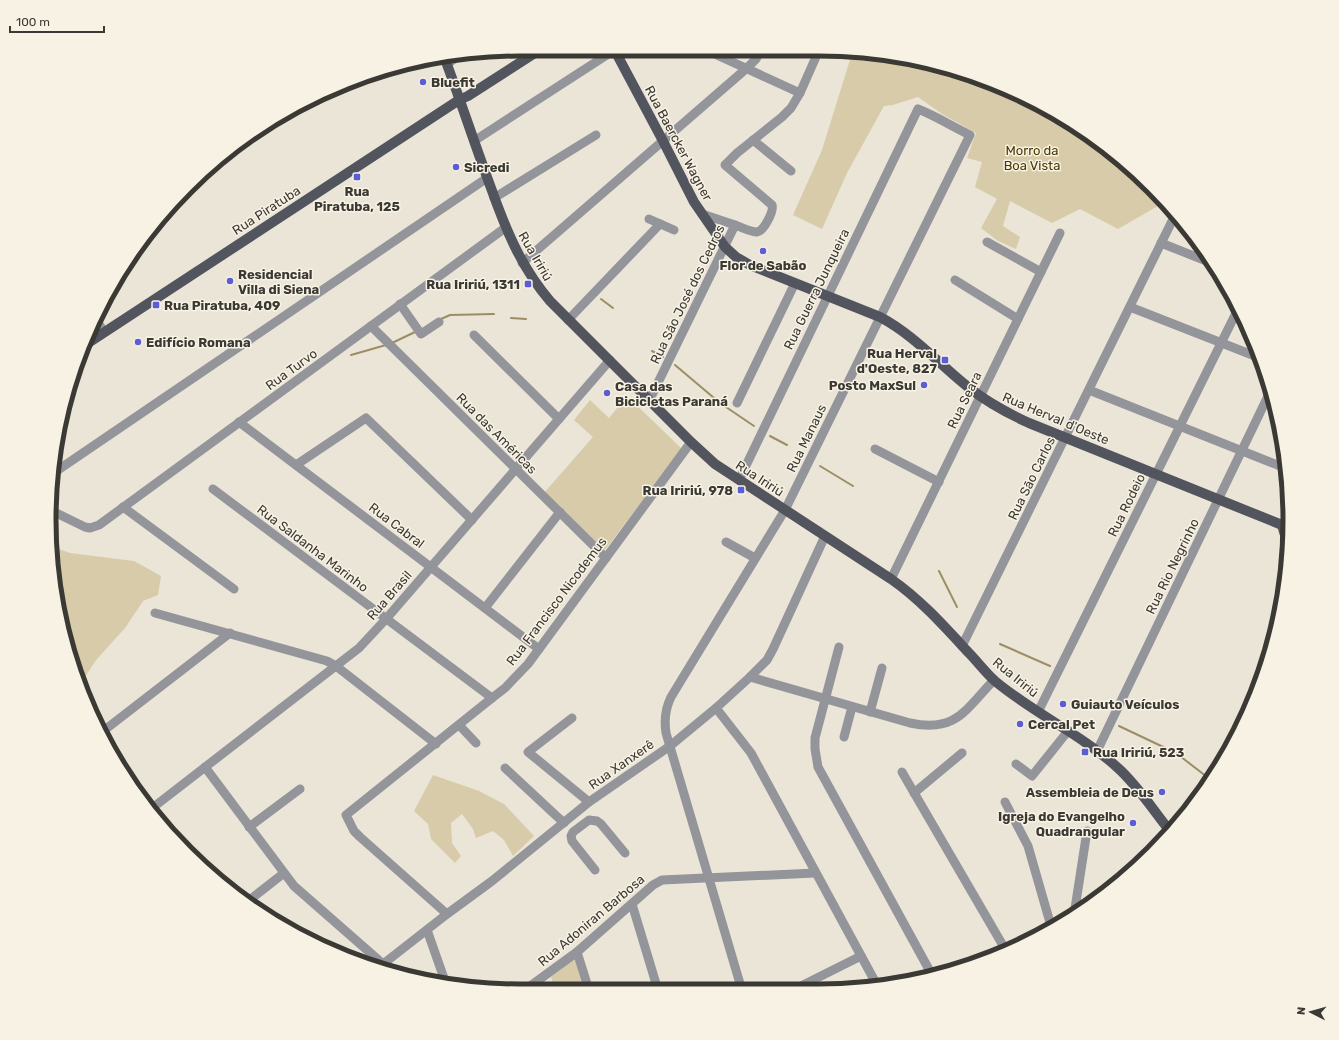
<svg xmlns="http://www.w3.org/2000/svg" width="1339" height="1040" font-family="Rubik,sans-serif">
<rect width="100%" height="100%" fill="#eae5d7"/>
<g fill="#d7cbaa">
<path d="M853,50L941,65L1028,98L1106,146L1165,202L1118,229L1080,209L1052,223L1010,201L1003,226L1020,237L1016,249L998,241L981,228L997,199L975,187L982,162L967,158L976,133L942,114L918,97L893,105L884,106L847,173L822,229L793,215L822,150Z"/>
<path d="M627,396L682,449L605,550L544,493L593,437L574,420L590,400L609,418Z"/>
<path d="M53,547L70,553L134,561L161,576L158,595L143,601L125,628L96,660L80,685L74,669L76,665L63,627Z"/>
<path d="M433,775L479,791L504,804L534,836L513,856L504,840L493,831L476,838L473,829L462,814L451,823L452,843L461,856L455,863L431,839L428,824L414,811Z"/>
<path d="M575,958L583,987H554L551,977Z"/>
</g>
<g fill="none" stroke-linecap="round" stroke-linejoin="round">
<g stroke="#9c8d64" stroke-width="2">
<path d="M601,299L613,308"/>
<path d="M511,318L526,319"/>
<path d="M441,319L450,315L494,314"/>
<path d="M392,343L415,332"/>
<path d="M652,351L663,357"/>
<path d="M351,355L386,345"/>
<path d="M675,365L720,403L754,426"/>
<path d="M770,436L787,445"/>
<path d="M820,466L853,486"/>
<path d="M939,571L957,607"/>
<path d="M1000,644L1050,666"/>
<path d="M1119,726L1176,753L1211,780"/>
</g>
<g stroke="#94959b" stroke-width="9">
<path d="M706,50L800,93"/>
<path d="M447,64L457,57"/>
<path d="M753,140L791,171"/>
<path d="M474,141L616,49"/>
<path d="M494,198L596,135"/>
<path d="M702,214L735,225"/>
<path d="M649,219L674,230"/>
<path d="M987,242L1041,272"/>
<path d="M1161,243L1214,264"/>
<path d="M522,263L747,68L756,59L761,50"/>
<path d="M955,280L1018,319"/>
<path d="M400,304L421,334L439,322"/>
<path d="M1130,307L1260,358"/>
<path d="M568,320L660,224"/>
<path d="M97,321L104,332"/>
<path d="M371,326L606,558"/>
<path d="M474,335L559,419"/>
<path d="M1089,390L1285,468"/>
<path d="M649,401L735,225C741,227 751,232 757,232C764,231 774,211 772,205L725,165L737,153L782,117L791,108L800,93L819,50"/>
<path d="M737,403L795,283"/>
<path d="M239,422L539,649"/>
<path d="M875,449L939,482"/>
<path d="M296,465L366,418L472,520"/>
<path d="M55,472L487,178"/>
<path d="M739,480L918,109C936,116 953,127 970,135L785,510L671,697C665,709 664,720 666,733L741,987"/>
<path d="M213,489L492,698"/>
<path d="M123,507L234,589"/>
<path d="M50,510L85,527L90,528L99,525L505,228"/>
<path d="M726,542L755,558"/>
<path d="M891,579L1060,233"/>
<path d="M485,608L560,512"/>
<path d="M155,613L327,661L336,666L436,744"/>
<path d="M962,646L1176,213"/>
<path d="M839,647L815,738V749L818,767L932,975"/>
<path d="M750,677L910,723C956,733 965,710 994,680"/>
<path d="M716,708L751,753L878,987"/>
<path d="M870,712L882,668"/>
<path d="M1038,712L1238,309"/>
<path d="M572,718L528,752L589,802"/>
<path d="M459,725L476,743"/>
<path d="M102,732L230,633"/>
<path d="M844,737L852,707"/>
<path d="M1097,751L1270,392"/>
<path d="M1016,764L1032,776L1068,731"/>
<path d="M205,767L294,886L383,964"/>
<path d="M505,768L564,823"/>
<path d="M902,772L1005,949"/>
<path d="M914,793L962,753"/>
<path d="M1005,802L1028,846L1051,926"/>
<path d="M151,809L359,648L386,619L610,360"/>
<path d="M249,827L300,789"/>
<path d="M595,870L572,841L571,836L573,832L589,820L597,821L601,824L625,853"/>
<path d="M247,902L284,873"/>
<path d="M632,904L657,987"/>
<path d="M447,914L360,837L354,831L346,815L492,698L505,688L528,664L691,442"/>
<path d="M1074,915L1087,831"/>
<path d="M427,930L446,984"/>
<path d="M577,952L588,987"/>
<path d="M378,968L447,914L492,881L589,802L670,746L716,708L750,677L767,660L773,649L825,536"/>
<path d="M529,987L577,952L653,885L662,880L815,873"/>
<path d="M799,987L861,956"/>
</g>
<g stroke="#52545e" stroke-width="10">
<path d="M614,49L663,141L694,202L725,247L736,257L750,265L880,317C914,335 939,364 968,387C987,402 1007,413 1029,423L1282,525L1288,545"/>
<path d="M445,59C461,102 475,145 491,188C506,230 521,267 550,301L691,442L715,464L891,579C921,600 944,626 968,652C977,661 985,672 995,681C1033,713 1081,734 1118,768C1138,786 1153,810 1170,831"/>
<path d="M88,343L459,100L468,96L541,49"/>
</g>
</g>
<g fill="#5b5dd5" stroke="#f8f2e4" stroke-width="1.5">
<circle cx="423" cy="82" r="4"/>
<circle cx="456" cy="167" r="4"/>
<rect x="353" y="173" width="8" height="8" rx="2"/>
<circle cx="763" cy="251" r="4"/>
<circle cx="230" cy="281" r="4"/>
<rect x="524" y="280" width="8" height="8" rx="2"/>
<rect x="152" y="301" width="8" height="8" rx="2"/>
<circle cx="138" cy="342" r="4"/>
<rect x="941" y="356" width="8" height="8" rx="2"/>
<circle cx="924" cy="385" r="4"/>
<circle cx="607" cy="393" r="4"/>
<rect x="737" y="486" width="8" height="8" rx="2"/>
<circle cx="1063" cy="704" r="4"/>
<circle cx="1020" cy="724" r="4"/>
<rect x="1081" y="748" width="8" height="8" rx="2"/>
<circle cx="1162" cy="792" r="4"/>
<circle cx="1133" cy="823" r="4"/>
</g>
<g text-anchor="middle" stroke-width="3" stroke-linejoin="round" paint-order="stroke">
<g font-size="13" font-weight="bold" fill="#3b3934" stroke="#f8f2e4" text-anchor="start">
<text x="431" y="87">Bluefit</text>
<text x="464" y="172">Sicredi</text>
<text x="357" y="196" text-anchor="middle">Rua<tspan x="357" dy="15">Piratuba, 125</tspan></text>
<text x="763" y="270" text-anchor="middle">Flor de Sabão</text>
<text x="238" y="279">Residencial<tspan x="238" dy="15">Villa di Siena</tspan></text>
<text x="520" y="289" text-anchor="end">Rua Iririú, 1311</text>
<text x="164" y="310">Rua Piratuba, 409</text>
<text x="146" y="347">Edifício Romana</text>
<text x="937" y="358" text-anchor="end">Rua Herval<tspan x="937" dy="15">d'Oeste, 827</tspan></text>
<text x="916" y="390" text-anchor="end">Posto MaxSul</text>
<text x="615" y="391">Casa das<tspan x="615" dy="15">Bicicletas Paraná</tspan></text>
<text x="733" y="495" text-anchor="end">Rua Iririú, 978</text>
<text x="1071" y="709">Guiauto Veículos</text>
<text x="1028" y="729">Cercal Pet</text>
<text x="1093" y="757">Rua Iririú, 523</text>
<text x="1154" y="797" text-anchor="end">Assembleia de Deus</text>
<text x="1125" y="821" text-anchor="end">Igreja do Evangelho<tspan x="1125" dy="15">Quadrangular</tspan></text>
</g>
<g font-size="13" fill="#3b3934" stroke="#f8f2e4">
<text transform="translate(679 143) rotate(62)" y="5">Rua Baercker Wagner</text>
<text transform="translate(266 210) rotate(-33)" y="5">Rua Piratuba</text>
<text transform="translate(536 256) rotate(60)" y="5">Rua Iririú</text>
<text transform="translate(816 289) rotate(-64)" y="5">Rua Guerra Junqueira</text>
<text transform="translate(687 294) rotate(-64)" y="5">Rua São José dos Cedros</text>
<text transform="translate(291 369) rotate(-36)" y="5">Rua Turvo</text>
<text transform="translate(964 400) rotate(-64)" y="5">Rua Seara</text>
<text transform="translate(1056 418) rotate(23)" y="5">Rua Herval d'Oeste</text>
<text transform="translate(497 433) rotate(45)" y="5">Rua das Américas</text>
<text transform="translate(806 438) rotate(-64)" y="5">Rua Manaus</text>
<text transform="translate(760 478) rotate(33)" y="5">Rua Iririú</text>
<text transform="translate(1031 478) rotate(-64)" y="5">Rua São Carlos</text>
<text transform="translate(1126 505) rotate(-64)" y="5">Rua Rodeio</text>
<text transform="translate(397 525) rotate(37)" y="5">Rua Cabral</text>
<text transform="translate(313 548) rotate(37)" y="5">Rua Saldanha Marinho</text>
<text transform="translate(1172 566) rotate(-64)" y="5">Rua Rio Negrinho</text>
<text transform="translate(389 595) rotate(-49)" y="5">Rua Brasil</text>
<text transform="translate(556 601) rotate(-53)" y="5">Rua Francisco Nicodemus</text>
<text transform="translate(1016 677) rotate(39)" y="5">Rua Iririú</text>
<text transform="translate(621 764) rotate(-35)" y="5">Rua Xanxerê</text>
<text transform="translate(591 920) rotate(-40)" y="5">Rua Adoniran Barbosa</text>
</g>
<g font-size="13" fill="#493900" stroke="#f8f2e4">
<text x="1032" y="155">Morro da<tspan x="1032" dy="15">Boa Vista</tspan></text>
</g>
</g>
<path d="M0 0H1339V1040H0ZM520 56H819A464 464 0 0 1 1283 520V520A464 464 0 0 1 819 984H520A464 464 0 0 1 56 520V520A464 464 0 0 1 520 56Z" fill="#f8f2e4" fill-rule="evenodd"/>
<path fill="none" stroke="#3b3934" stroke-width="5" d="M520 56H819A464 464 0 0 1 1283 520V520A464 464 0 0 1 819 984H520A464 464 0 0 1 56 520V520A464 464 0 0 1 520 56Z"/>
<g transform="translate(1311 1012) rotate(276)" stroke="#f8f2e4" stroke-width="3" paint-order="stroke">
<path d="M0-3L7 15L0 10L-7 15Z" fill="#3b3934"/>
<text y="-6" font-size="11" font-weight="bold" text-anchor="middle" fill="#3b3934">N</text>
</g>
<path d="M10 26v6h94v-6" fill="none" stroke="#3b3934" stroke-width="2"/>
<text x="16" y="26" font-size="12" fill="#3b3934" stroke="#f8f2e4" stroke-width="3" paint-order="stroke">100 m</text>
</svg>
